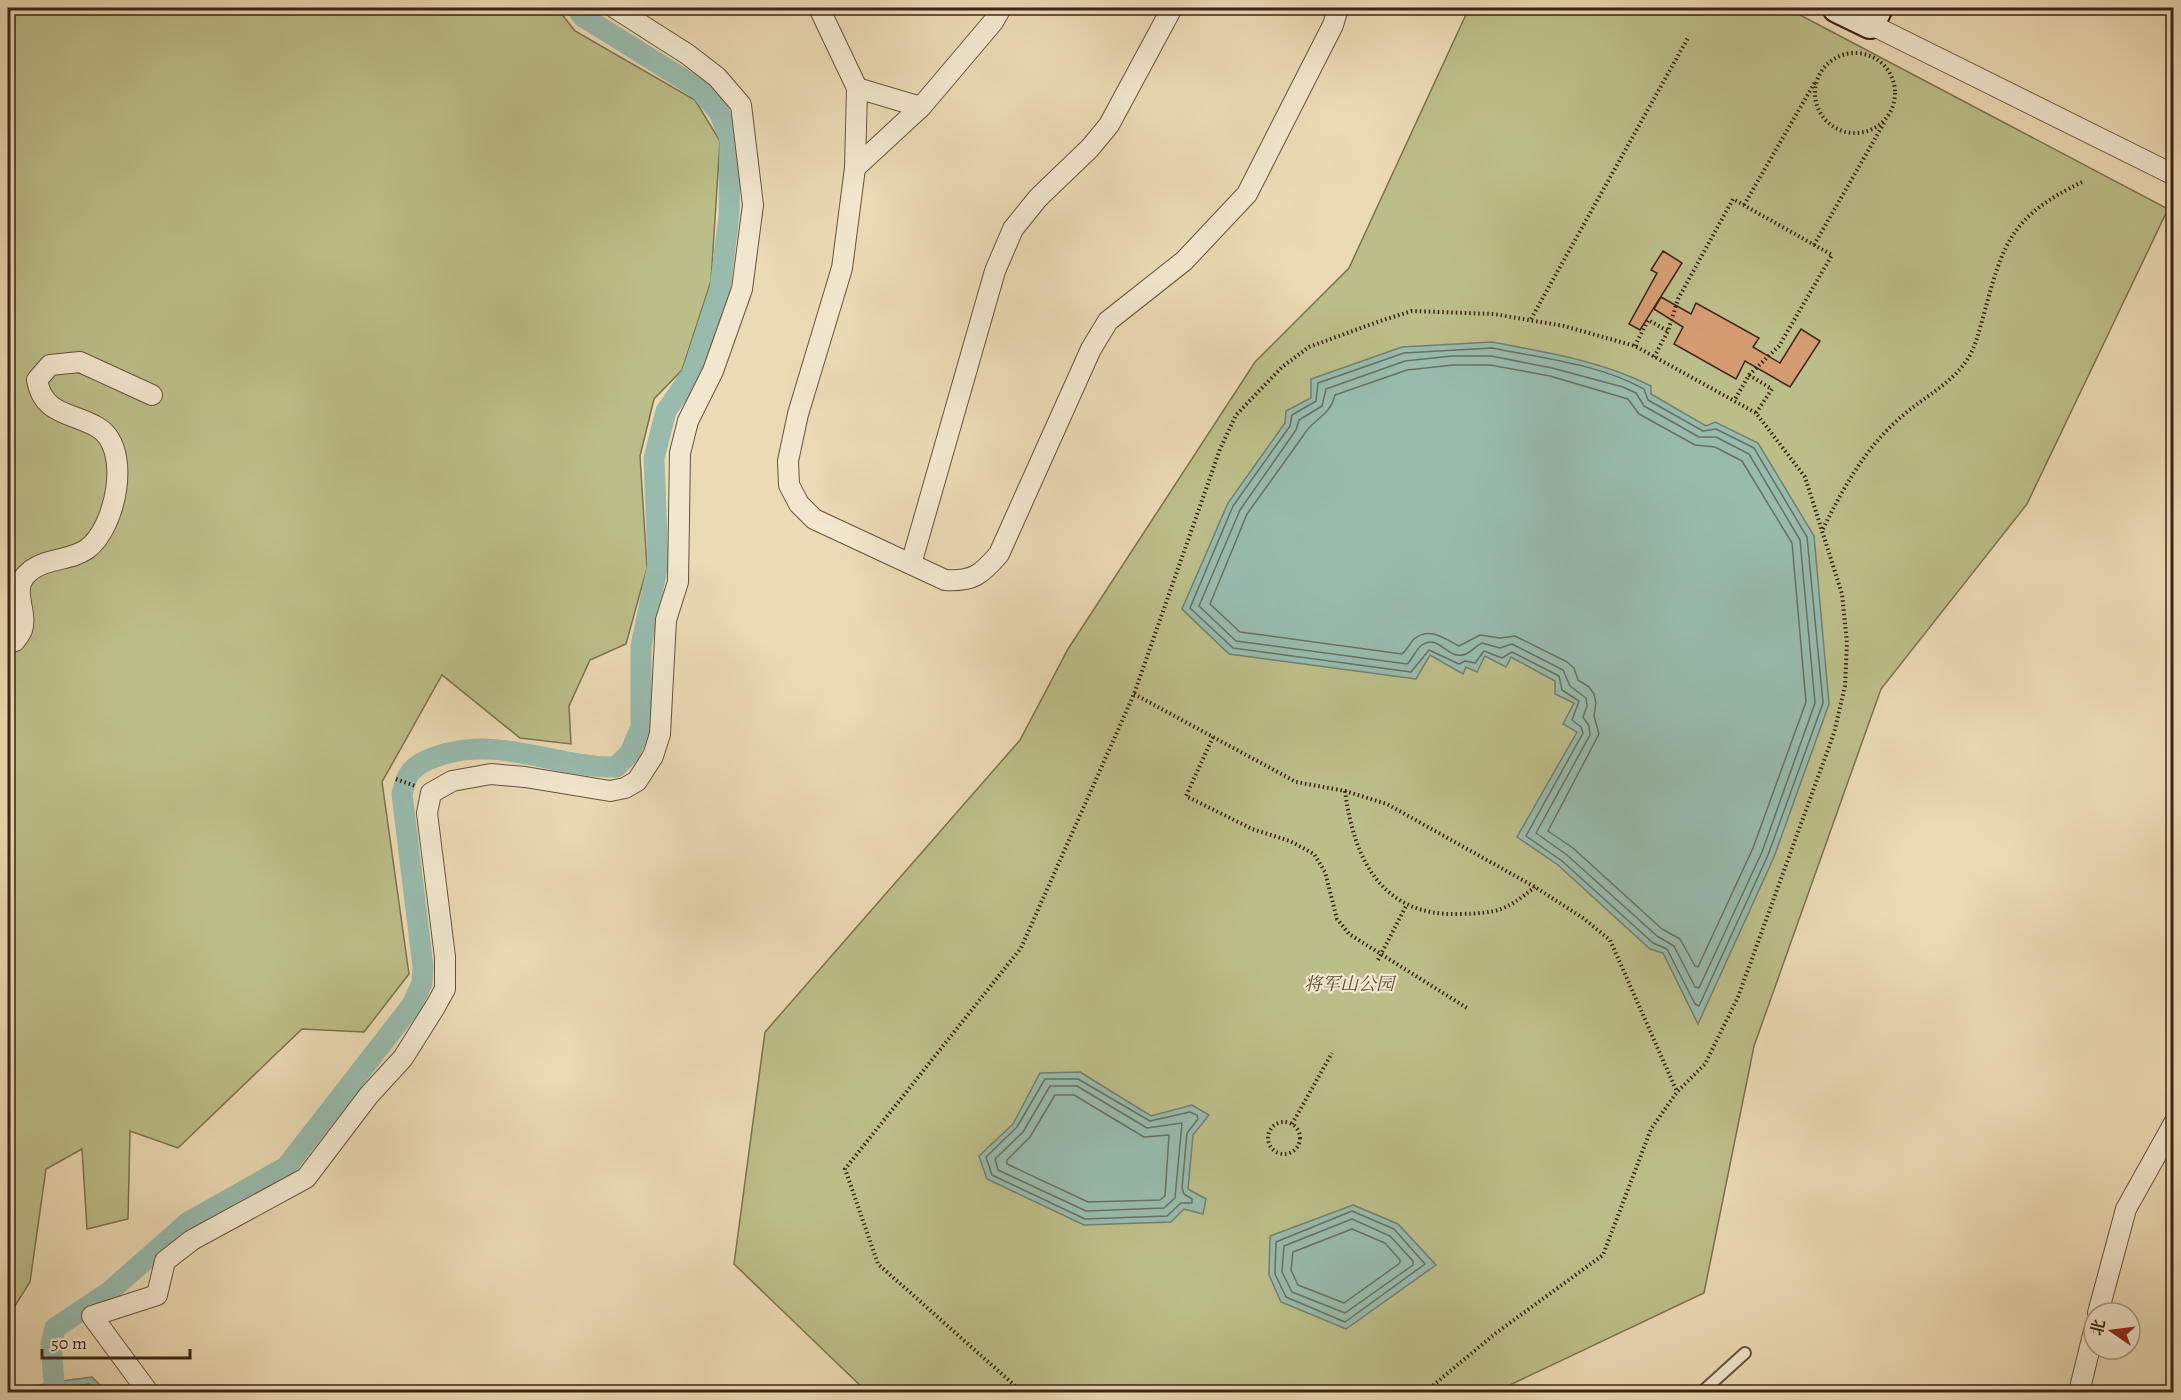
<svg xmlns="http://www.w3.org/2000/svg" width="2181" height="1400" font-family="Alegreya,'Noto Serif SC',serif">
<rect width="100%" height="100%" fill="#ebdab4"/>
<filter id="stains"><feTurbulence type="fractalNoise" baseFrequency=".00333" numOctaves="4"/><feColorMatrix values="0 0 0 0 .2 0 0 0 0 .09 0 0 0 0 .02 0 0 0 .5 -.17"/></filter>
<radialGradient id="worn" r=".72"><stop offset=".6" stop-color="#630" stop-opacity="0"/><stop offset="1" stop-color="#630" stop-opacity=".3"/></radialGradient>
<g fill="#bcbe89" stroke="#7c714e" stroke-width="1.5">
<path d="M8,8H557L575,31L695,100L720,141L711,281L682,370L654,399L640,456L647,568L626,644L590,660L569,706L571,744L520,738L442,675L382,782L409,974L364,1032L302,1029L178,1148L130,1131L128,1219L87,1229L82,1149L46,1169L30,1282L8,1317Z"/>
<path d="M1469,8H1787L2168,209L2027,504L1881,689L1754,1046L1704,1293L1495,1392H867L734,1264L765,1032L1020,740L1068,649L1255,362L1349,268Z"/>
</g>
<g fill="#98bbae" stroke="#737f70" stroke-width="1.5">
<path d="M1492,342C1545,352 1602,361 1651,386V394L1706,426L1715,422L1758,443L1814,536L1829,704L1774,857L1698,1024L1663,953L1650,949L1558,865L1517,837L1577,732L1563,724L1574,703L1555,694V681L1511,657L1506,667L1485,656L1477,672L1466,667L1463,674L1430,655L1416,679L1229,654L1182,609L1228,503L1285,423L1286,411L1311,398V379L1402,347Z"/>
<path d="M1080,1072L1151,1116L1192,1105L1209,1115L1193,1135L1188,1189L1206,1199L1203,1214L1184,1209L1171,1222L1084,1225L987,1179L979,1156L1013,1124L1040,1073Z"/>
<path d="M1353,1205L1398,1224L1436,1265L1346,1329L1281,1302L1269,1275L1270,1236Z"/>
<path d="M92,1377L107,1392H8L54,1382Z"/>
</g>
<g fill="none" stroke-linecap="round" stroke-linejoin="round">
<g stroke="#6a7061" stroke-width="1.5">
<path d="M1492,348C1542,358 1599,364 1644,389L1648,400L1703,431L1716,429L1754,448L1807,537L1823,703L1768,855L1699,1006L1695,1004L1667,949L1653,943L1562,861L1526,836L1583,733L1581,727L1572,720L1579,701L1562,690L1559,676L1512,652L1502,658L1484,651L1475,663L1465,661L1459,664L1429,650L1411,672L1233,648L1190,608L1233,506L1290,426L1292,415L1316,401L1318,383L1404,353Z"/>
<path d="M1452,356H1491L1552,368L1623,387L1636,393L1644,406L1699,437H1716L1749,454L1800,540L1815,703L1762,852L1699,988L1695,987L1674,946L1657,936L1567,855L1536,833L1590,735L1589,726L1583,717L1587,706L1586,698L1570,686L1563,670L1512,644L1500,648L1482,643C1473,647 1469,657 1457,655C1445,653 1436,635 1422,645C1415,650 1413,659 1407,664L1236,641L1199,606L1240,510L1296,430L1299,420L1322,406L1326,389L1405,361Z"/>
<path d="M1453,365H1490L1550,376L1628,399L1639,414L1695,445L1715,447L1742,461L1792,543L1806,702L1753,848L1698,967L1695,966L1680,939L1662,929L1573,848L1548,831L1599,734L1594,716L1596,703L1594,694L1589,687L1578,680L1574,668L1567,662L1515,636L1500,638L1480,635L1459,646C1445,639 1430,626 1414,639C1409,644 1407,650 1402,654L1240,632L1210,604L1247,514L1303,436C1313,418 1329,418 1335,395L1407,370Z"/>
<path d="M1045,1079H1078L1150,1121L1190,1112L1197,1115L1198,1119L1187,1133L1182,1188L1184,1194L1192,1199V1203H1181L1167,1216L1085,1219L992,1175L986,1157L1017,1127Z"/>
<path d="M1050,1086H1077L1147,1128L1182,1123L1175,1198L1164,1208L1086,1211L998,1170L995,1159L1023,1132Z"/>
<path d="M1055,1095H1074L1144,1137L1169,1135L1165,1196L1160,1200L1088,1202L1007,1164V1160L1030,1137Z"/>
<path d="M1352,1211L1394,1229L1425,1264L1345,1322L1286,1297L1275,1274L1276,1242Z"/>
<path d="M1352,1219L1390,1236L1413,1261V1265L1345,1313L1292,1292L1282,1272L1284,1246Z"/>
<path d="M1352,1229L1385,1243L1400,1260V1263L1344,1303L1298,1285L1291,1270L1293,1252Z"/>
<path d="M32,1392L89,1384L98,1392"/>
</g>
<path stroke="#98bbae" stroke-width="21" d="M54,1382L51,1344L55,1328L109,1292L187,1223L286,1167L412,1005L422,983L423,967L402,794C404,788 405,781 408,776C414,765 426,760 438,756C498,735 555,768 616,767L630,753L641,727V646L658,564L654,458L666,411L692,374L720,289L729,215L730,139L719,112L699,89L582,16L577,8"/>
</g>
<g fill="#d59c72" stroke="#3b2414" stroke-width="1.5">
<path d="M1663,251L1682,263L1640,330L1629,324L1657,273L1651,270Z"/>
<path d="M1661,297L1691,314L1696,303L1759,338L1753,347L1780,363L1801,329L1820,341L1790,387L1745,361L1736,379L1674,344L1683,327L1654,309Z"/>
</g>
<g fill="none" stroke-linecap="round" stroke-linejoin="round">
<g stroke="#67523c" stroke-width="14">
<path id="lane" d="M1702,1392L1745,1353"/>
</g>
<g stroke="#67523c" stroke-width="22">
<g id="street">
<path d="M819,8L857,88L855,168L842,268L798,414L788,461L789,485L799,504L814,519L945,580C973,582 982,574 999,554L1091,349L1108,321L1184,261L1247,194L1333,25L1338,8"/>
<path d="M1870,24L2174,175"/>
<path d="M857,88L921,107"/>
<path d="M855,168L921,107L993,22L1001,8"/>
<path d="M911,564L995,271L1013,229L1038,198L1090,148L1109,125L1172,8"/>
<path d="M8,642L15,641C17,638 21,633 22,630C28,612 12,592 25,576C41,557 69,562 87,549C116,528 133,447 97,427C71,412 43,415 37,380L50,365L80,362L152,395"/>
<path d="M2098,1313L2126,1209L2174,1123"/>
<path d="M148,1392L92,1316L157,1295L165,1261L192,1240L306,1178L369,1095L403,1058L435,1007L445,989V957L427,813L431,793L452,781L491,774L525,777L610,791L625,788L637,781L653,756L660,734L666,620L678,582L680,453L688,421L713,371L742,289L753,205L741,105L717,77L687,54L615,8"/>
<path d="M2079,1392L2094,1331"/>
</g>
</g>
<g stroke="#3b2414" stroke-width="32">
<path id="secondary" d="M1837,8L1870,24L1878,8"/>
</g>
<g stroke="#3b2414" stroke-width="4" stroke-dasharray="1.5 3" stroke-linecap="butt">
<circle cx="1855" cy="93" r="40"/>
<path d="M1744,205L1815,82"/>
<path d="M1814,245L1884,123"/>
<path d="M1531,319L1689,36"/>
<path d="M1635,346L1648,320L1668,331"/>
<path d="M1654,357L1668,331L1678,299L1733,199L1832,255L1779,346L1749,375L1734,401"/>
<path d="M1749,375L1772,389L1756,413"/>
<path d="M1823,529C1843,488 1866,447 1901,417C1920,400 1944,388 1961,368C1975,352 1978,334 1984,314C2003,242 2012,216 2082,182"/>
<path d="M1134,694L1296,782L1345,791L1387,804L1535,887L1583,918L1610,940L1677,1092"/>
<path d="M1213,737L1186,796L1252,829L1290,841L1314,854L1325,872L1337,919L1349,934L1467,1008"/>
<path d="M396,779L415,786"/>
<path d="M1345,791C1354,860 1382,917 1460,914C1498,913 1505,911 1535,887"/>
<path d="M1378,960L1406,906"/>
<circle cx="1284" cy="1138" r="16"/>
<path d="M1292,1124L1332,1053"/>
<path d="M1022,1392L878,1264L845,1169L1021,948L1134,694L1220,449L1236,415L1282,367L1309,347L1380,321L1412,311L1494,314L1564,326L1635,346L1756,413L1805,477L1842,594L1847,643L1845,686L1834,733L1738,997L1705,1064L1677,1092L1651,1129L1603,1255L1496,1333L1425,1392"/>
</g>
<use href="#lane" stroke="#f2e7ce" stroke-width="10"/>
<use href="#street" stroke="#f2e7ce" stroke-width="20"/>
<use href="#secondary" stroke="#f2e7ce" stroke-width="28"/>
</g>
<g text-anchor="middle" stroke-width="4.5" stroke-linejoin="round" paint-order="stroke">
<g font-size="18" font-style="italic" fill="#5b4a31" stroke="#f2e7ce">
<text x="1349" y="990">将军山公园</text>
</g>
</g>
<rect width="2181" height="1400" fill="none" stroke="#ebdab4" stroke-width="30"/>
<rect x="9" y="9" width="2163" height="1382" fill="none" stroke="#3b2414" stroke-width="3"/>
<rect x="15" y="15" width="2151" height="1370" fill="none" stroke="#3b2414" stroke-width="1.5"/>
<g transform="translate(2112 1331) rotate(284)"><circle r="28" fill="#f2e7ce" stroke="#a99984" stroke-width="1.5"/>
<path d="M0-4.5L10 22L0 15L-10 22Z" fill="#8f2418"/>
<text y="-9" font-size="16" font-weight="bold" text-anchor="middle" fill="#3b2414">北</text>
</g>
<path d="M42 1349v9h148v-9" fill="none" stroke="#3b2414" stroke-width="3"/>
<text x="51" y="1349" font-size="18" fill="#3b2414" stroke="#f2e7ce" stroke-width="4.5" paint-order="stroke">50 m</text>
<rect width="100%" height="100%" filter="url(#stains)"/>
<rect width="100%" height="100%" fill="url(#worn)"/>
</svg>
